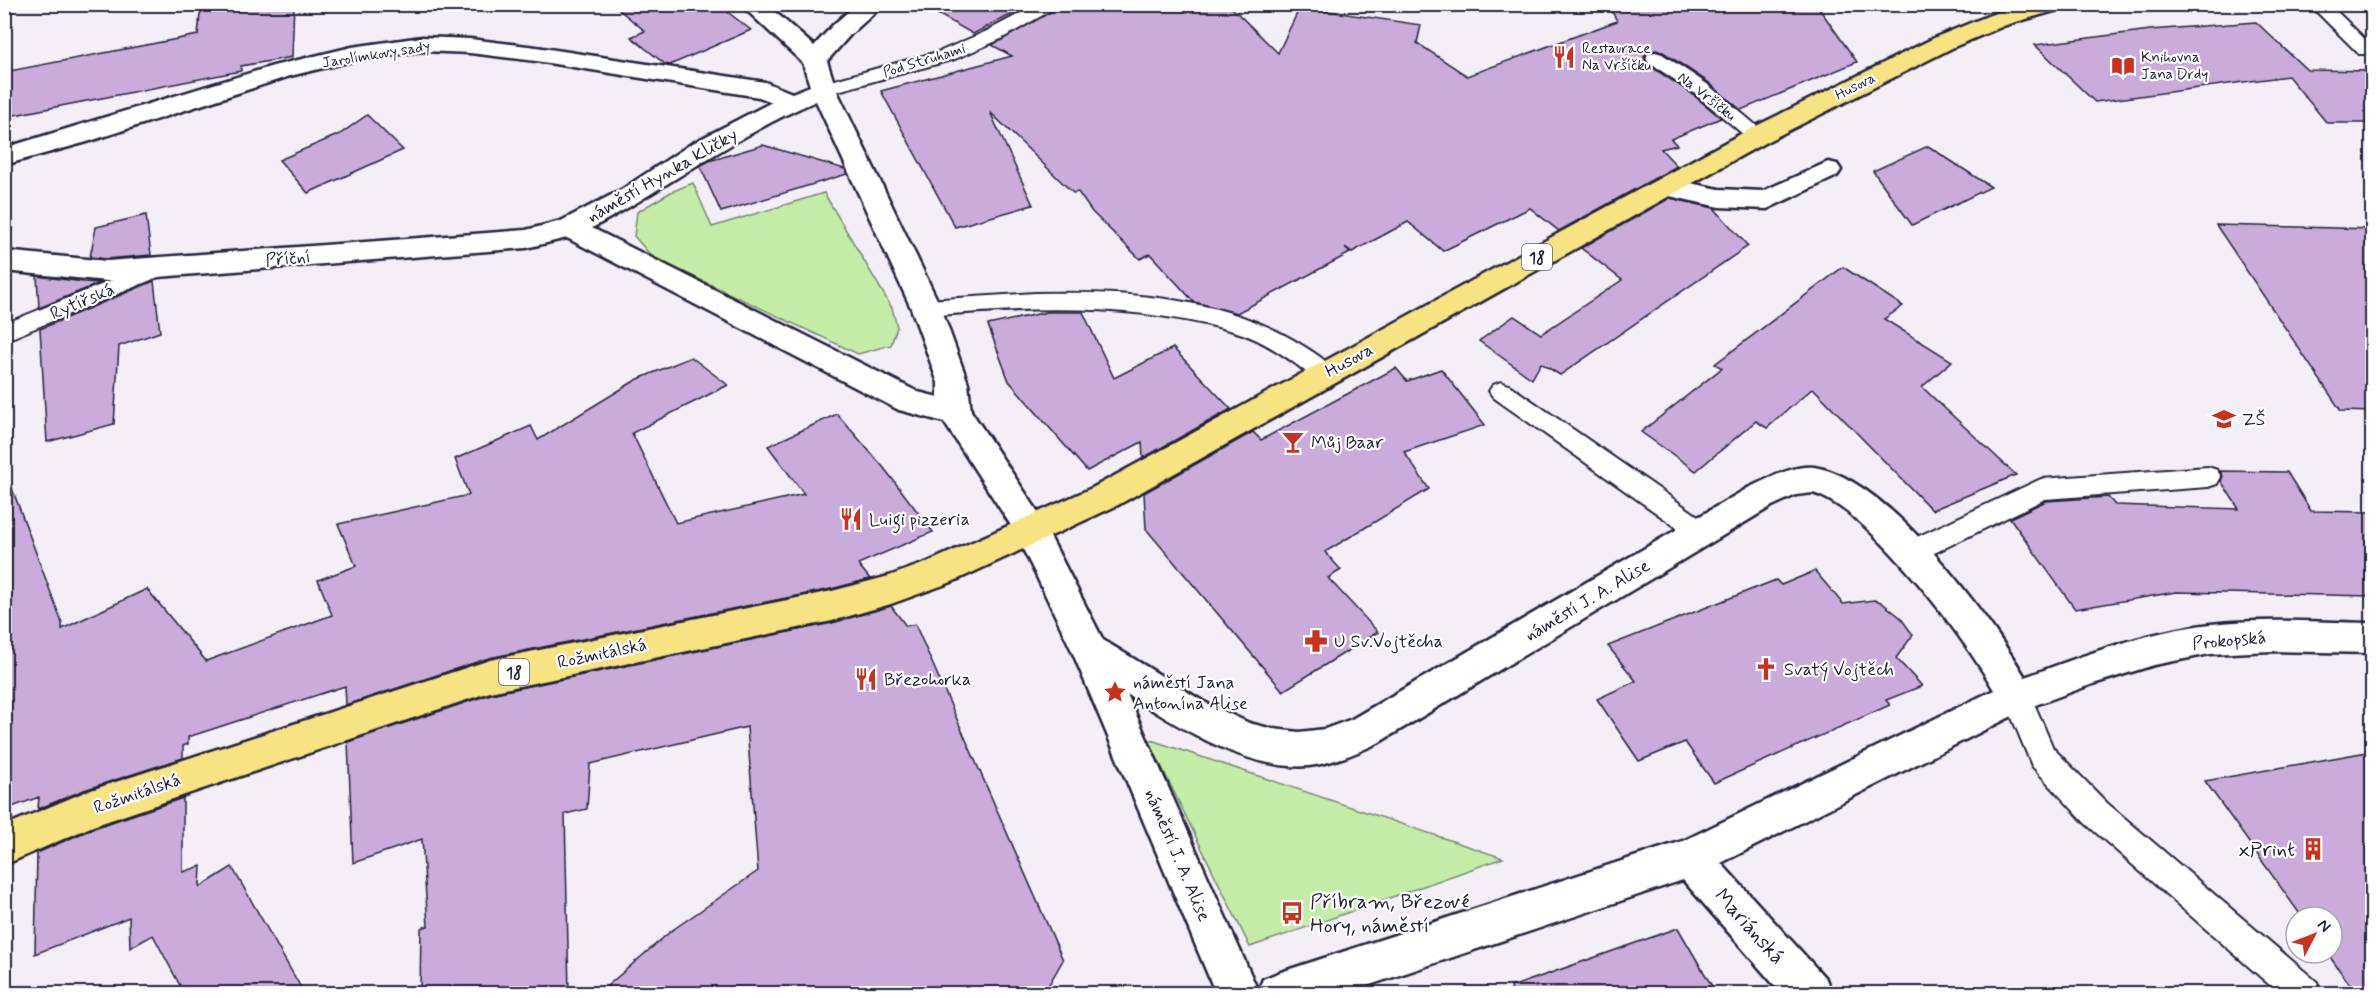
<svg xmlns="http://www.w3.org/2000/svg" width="2377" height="998" font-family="Mynerve,sans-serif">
<rect width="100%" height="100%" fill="#f4eef7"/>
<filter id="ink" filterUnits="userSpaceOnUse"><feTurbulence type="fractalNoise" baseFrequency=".0167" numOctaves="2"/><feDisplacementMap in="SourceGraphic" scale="12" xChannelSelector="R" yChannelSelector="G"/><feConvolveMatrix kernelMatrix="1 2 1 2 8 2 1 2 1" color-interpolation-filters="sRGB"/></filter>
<g filter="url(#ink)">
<g fill="#c5eda8" stroke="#748872" stroke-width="1.5">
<path d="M693,183L712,227L824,193L892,308L897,327L891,345L858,354L652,257L634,236L637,212L671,192Z"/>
<path d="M1148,739L1503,858L1250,947Z"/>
</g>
<g fill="#c9acd9" stroke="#22223b" stroke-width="1.5">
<path d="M201,4H294L292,57L241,66V71L4,117V72L198,35Z"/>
<path d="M612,4H717L751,30L670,65L665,64L631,37L645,31Z"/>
<path d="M920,4H1032L973,34Z"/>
<path d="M1064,4H1228L1278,53L1300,7L1421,25L1417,43L1467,76L1617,21L1608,4H1816L1857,62L1741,110L1708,82L1663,52L1656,50L1647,52L1644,57L1647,64L1692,94L1721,118L1671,139L1677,145L1661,149L1677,166L1559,231L1530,208L1443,251L1408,222L1352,252L1345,247L1350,253L1237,313L1194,302L1150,254L1140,259L1092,212L1078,192L1073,193L990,112L1033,205L955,227L881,91L1012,56L992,45Z"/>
<path d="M2256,22L2307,70L2373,71V123H2327L2288,76L2095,102L2035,45L2150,30Z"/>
<path d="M367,115L403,150L308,193L279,160L340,134Z"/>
<path d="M763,145L845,169L847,174L721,212L700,166L709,161Z"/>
<path d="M1928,146L1991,187L1912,225L1873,171Z"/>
<path d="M1670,198L1714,208L1748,246L1560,375L1541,363L1532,379L1479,341L1514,316L1541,334L1622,280L1581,248Z"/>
<path d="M146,215L151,255L107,259L90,257L96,227Z"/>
<path d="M2216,225L2373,229V412L2341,411Z"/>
<path d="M1843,267L1903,306L1884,319L1952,361L1922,387L2016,475L1932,510L1813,388L1767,428L1756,421L1696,471L1641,432L1722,368L1715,364Z"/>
<path d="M37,276L84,282L100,283L39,308Z"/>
<path d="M154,281L160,332L119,346L114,424L47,442L40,329Z"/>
<path d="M1047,312H1083L1114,378L1173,348L1231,409L1143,458L1142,442L1087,471L1009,381L988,325Z"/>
<path d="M691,357L728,385L632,433L676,523L804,494L768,446L837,414L884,468L933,532L858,564L870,579L831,589L489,658L346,705L345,686L188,737V744L183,746V758L84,790L38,809L39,797L4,810V481L9,480L62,623V629L147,589L206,661L332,615L318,580L356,566L338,524L469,495L455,459L531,426L538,440L636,380Z"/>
<path d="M1396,368L1407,381L1441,369L1485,425L1404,452L1429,489L1325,552L1341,570L1328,578L1378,632L1283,691L1146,529L1144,493L1253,432L1261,440Z"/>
<path d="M2220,471L2287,472L2311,511L2373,512V596L2176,592L2075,609L2010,518L2046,501L2108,497L2115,505L2239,509L2221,481L2223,476Z"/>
<path d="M1815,571L1843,604L1874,600L1881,602L1900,617L1913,635L1896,658L1922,686L1886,700L1890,705L1714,783L1685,742L1639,761L1597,699L1636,681L1608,646L1776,580L1781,585Z"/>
<path d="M891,606L906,626L915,624L1063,960L1044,993H599L671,931L758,871L747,727L590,764L587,809L565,814L569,993H420L421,928L428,926L422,839L353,863L348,742L491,694L832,623Z"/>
<path d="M2373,751V993H2356L2327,953H2332V917H2302L2205,781Z"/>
<path d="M183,798V872L201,866L200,887L232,867L304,993H184L153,935L130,948L129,917L35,954L37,853L94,828Z"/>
<path d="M1678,928L1716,993H1512L1511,987Z"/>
</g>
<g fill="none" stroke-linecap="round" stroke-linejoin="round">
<g stroke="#22223b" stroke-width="4">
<g id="lane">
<path d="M1038,4H1062L1001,39L955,59L823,95L816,93L813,89L816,85L941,51L987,31Z"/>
<path d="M2309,4H2329L2372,46V54H2359Z"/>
<path d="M1655,52L1662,54L1707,84L1764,132L1767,136L1764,140L1757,142L1750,140L1693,92L1648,62L1646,58L1648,54Z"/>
<path d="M160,261L168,263L171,268L168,273L4,341V324Z"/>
<path d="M1035,293C1125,291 1227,296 1305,347C1316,354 1329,362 1336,373L1332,379C1326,381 1321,382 1315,379C1309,375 1303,369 1297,365C1278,351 1256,337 1233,331C1131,303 1030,307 926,316L918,314L915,308L918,302L926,300Z"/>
<path d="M1501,382L1509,385L1711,525L1715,532L1711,539L1702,542L1693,539L1493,397L1489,391L1493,385Z"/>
<path d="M2208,467L2217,470L2221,477L2217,484L2208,487L2045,499L1920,560L1911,563L1902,560L1898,552L1902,544L2041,479Z"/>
<path d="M2017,683L2027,687L2053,748L2107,803L2317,982L2321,994H2280L2085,823L2032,766L2003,696L2007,687Z"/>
</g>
</g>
<g stroke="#22223b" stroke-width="5">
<g id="street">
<path d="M740,4H766L814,46L833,25L857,4H884L850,35L827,61L836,89L941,308L968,383L971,411L1036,509L1103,640L1204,702L1249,723L1273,729L1299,732L1325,729L1352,719L1748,488C1767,479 1793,465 1814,467C1888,478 1988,615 2025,677C2085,655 2147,631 2211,624C2264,618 2319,622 2372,623V653L2271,651L2210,654L2154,665L2093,684L2030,707L1721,863L1826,979L1832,994H1782L1683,880L1343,994H1216L1072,651L1037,577L1012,527L944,422L899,410L567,238L526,248L107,281L4,271V251L107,261L526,230L561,221L621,190L691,144L772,102L759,97L536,61L470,53L422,51L352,61L290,76L87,142L4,165V148L273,66L352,47L422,37L470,39L536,47L765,82L792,93L810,86L803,63ZM816,101L911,308L938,383V397L918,392L592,228C668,187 736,135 816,101ZM1813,493C1869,509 1965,638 1994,690L1683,841L1278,973L1263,979L1258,991L1127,694C1177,726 1247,771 1309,766C1333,763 1356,753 1378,743L1772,506L1796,495Z"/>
<path d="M1828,162L1837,164L1841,170L1837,176L1767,209L1719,207L1656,193L1653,187L1656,181L1666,178L1719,189L1763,191Z"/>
</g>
</g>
<g stroke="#22223b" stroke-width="5">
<path id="primary" d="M2026,4H2064L2061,9L2006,25L1954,47L1766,142L1118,505L952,582L891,604L832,621L490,692L93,826L4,865V826L85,792L490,660L832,591L889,576L928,562L1094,487L1748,130L1936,37L1990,15Z"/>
</g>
<use href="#lane" fill="#fff" fill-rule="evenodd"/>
<use href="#street" fill="#fff" fill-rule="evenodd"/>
<use href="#primary" fill="#f6e381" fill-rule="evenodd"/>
</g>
</g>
<defs>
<g id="restaurant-bare" transform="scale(1.8)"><path d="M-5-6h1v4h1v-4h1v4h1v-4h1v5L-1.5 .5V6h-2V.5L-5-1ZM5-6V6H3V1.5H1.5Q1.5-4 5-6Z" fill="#c8321e" stroke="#fff" stroke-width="2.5" paint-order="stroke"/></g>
<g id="library-bare" transform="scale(1.8)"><path d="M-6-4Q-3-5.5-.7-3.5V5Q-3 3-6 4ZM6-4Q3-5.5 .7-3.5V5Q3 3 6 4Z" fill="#c8321e" stroke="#fff" stroke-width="2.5" paint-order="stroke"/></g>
<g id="school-bare" transform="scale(1.8)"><path d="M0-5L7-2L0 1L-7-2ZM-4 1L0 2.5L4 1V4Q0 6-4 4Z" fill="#c8321e" stroke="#fff" stroke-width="2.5" paint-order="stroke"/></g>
<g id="bar-bare" transform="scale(1.8)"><path d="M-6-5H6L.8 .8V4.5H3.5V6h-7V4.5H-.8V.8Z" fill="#c8321e" stroke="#fff" stroke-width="2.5" paint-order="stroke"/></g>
<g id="pharmacy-bare" transform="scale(1.8)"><path d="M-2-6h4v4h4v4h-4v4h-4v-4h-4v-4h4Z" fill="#c8321e" stroke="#fff" stroke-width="2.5" paint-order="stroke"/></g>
<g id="church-bare" transform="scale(1.8)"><path d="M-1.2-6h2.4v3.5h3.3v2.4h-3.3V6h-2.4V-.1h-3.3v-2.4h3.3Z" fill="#c8321e" stroke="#fff" stroke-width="2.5" paint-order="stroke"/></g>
<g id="sight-bare" transform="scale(1.8)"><path d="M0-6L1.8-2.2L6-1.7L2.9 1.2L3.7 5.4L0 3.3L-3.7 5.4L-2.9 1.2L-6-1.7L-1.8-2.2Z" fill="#c8321e" stroke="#fff" stroke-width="2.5" paint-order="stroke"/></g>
<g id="building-bare" transform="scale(1.8)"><path d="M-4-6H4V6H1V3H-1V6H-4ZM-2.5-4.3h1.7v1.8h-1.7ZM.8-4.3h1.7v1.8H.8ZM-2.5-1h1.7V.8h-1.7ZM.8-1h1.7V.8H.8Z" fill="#c8321e" stroke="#fff" stroke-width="2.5" paint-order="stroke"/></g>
<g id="bus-bare" transform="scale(1.8)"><path d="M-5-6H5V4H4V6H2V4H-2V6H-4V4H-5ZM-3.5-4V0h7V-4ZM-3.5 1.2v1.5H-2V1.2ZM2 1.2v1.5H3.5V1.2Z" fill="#c8321e" stroke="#fff" stroke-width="2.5" paint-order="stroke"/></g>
</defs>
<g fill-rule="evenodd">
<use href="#restaurant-bare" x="1564" y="57"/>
<use href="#library-bare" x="2123" y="66"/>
<use href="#school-bare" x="2224" y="419"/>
<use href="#bar-bare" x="1293" y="442"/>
<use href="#restaurant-bare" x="851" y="519"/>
<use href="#pharmacy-bare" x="1316" y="641"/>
<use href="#church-bare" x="1766" y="669"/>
<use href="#restaurant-bare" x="866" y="679"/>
<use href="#sight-bare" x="1115" y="692"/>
<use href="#building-bare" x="2313" y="849"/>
<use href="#bus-bare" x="1292" y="913"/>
</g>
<g text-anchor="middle" stroke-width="4.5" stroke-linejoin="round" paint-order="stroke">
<g font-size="15" fill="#22223b" stroke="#fff" text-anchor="start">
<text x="1582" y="53">Restaurace<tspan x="1582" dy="17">Na Vršíčku</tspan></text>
<text x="2141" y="62">Knihovna<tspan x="2141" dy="17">Jana Drdy</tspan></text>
</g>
<g font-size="15" fill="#22223b" stroke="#fff">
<text transform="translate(376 54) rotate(-9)" y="5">Jarolímkovy sady</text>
<text transform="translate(924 60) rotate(-17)" y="5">Pod Struhami</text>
<text transform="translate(1855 86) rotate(-27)" y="5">Husova</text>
<text transform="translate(1707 96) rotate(38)" y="5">Na Vršíčku</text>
</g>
<g fill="#fff" stroke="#646476" stroke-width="1.5">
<rect x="1522" y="244" width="30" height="26" rx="4.5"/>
<rect x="499" y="659" width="30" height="26" rx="4.5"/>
</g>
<g font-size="16" font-weight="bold" fill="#22223b">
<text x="1537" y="263">18</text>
<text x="514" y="678">18</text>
</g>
<g font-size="18" fill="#22223b" stroke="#fff">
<text transform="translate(662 175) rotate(-30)" y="6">náměstí Hynka Kličky</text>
<text transform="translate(288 258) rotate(-5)" y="6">Příční</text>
<text transform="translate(82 301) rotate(-23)" y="6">Rytířská</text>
<text transform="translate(1349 360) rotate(-29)" y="6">Husova</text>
<text transform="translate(1587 600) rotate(-31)" y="6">náměstí J. A. Alise</text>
<text transform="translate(2229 640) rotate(-5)" y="6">Prokopská</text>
<text transform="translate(602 653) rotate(-12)" y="6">Rožmitálská</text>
<text transform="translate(137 793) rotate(-19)" y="6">Rožmitálská</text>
<text transform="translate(1178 855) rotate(67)" y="6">náměstí J. A. Alise</text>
</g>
<g font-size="18" fill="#22223b" stroke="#fff" text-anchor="start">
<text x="2242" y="425">ZŠ</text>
<text x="1311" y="448">Můj Baar</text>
<text x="869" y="525">Luigi pizzeria</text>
<text x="1334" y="647">U Sv.Vojtěcha</text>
<text x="1784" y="675">Svatý Vojtěch</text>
<text x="884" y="685">Březohorka</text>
<text x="1133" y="688">náměstí Jana<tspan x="1133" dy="21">Antonína Alise</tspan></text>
</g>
<g font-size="21" fill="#22223b" stroke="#fff" text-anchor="end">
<text x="2295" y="856">xPrint</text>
<text x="1310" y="908" text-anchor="start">Příbram, Březové<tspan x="1310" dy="24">Hory, náměstí</tspan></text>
</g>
<g font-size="21" fill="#22223b" stroke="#fff">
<text transform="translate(1750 926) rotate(48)" y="7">Mariánská</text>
</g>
</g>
<rect width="2377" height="998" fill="none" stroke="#fff" stroke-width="24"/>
<rect x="12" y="12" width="2353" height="974" fill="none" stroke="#22223b" stroke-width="2" filter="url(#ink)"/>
<g transform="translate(2314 935) rotate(48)"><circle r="28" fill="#ffffff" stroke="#a7a7b1" stroke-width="1.5"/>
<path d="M0-4.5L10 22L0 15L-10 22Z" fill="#c8321e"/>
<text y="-9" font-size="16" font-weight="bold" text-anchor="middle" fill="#22223b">N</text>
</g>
</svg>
